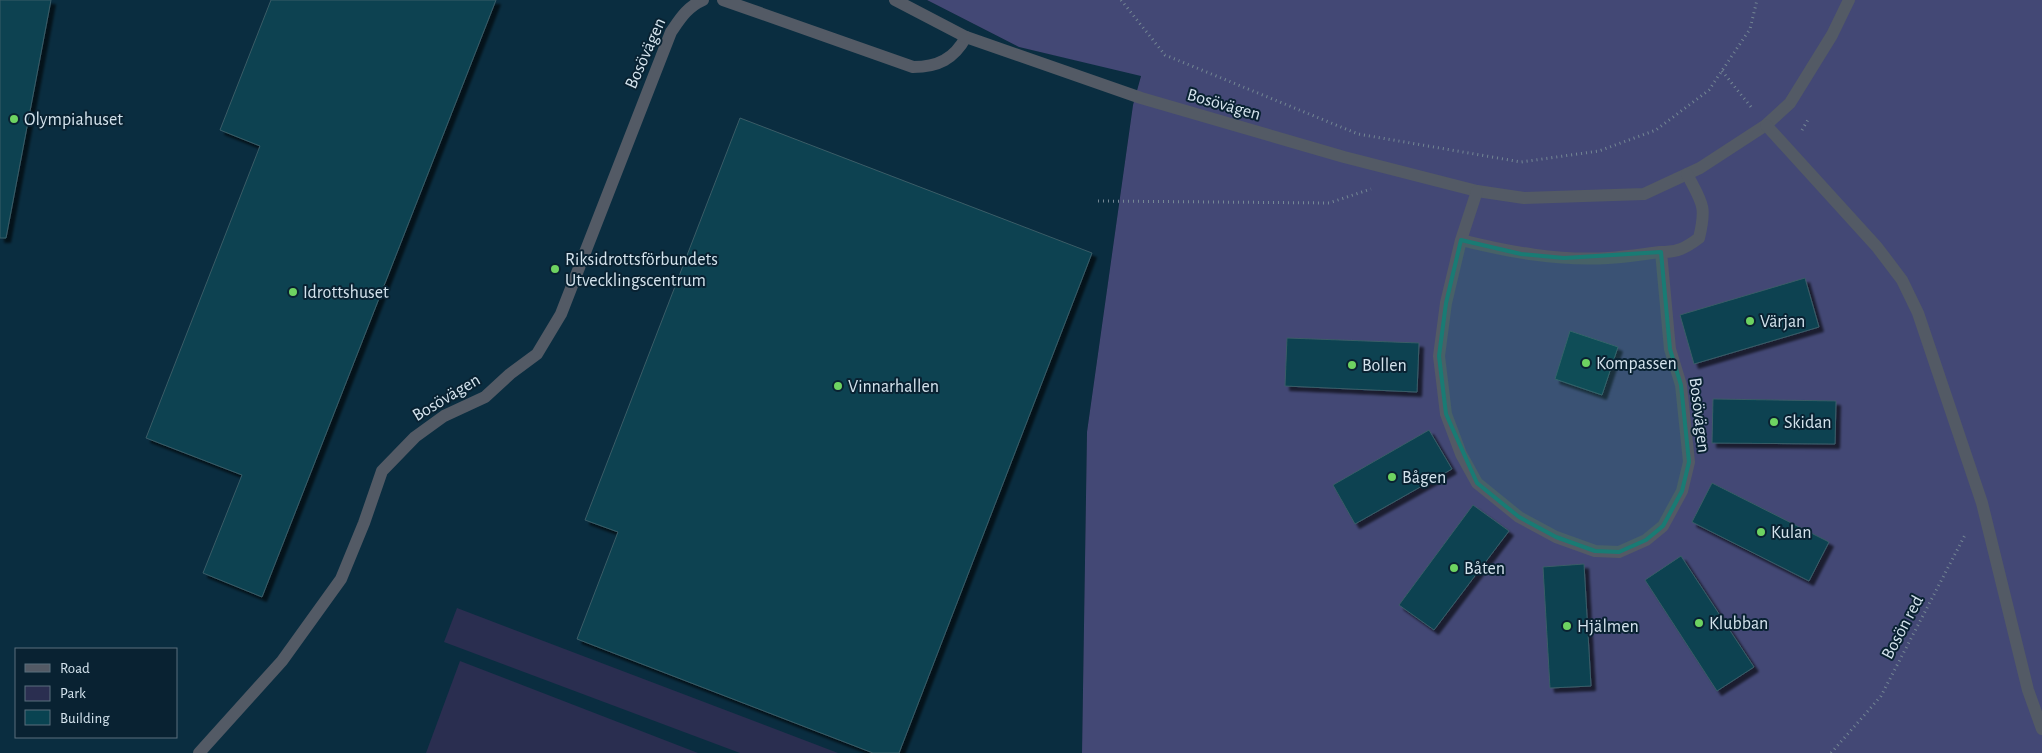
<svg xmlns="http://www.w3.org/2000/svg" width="2042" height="753" font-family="'Alegreya Sans',sans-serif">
<defs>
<filter id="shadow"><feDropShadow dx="4.5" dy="4.5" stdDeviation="1" flood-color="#0009"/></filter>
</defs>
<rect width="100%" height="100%" fill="#092232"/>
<path fill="#0a2d40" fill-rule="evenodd" d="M0,0H927L1019,47L1141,75L1133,105L1087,432L1082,753H0ZM16,649H176V737H16Z"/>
<g fill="#2a2e50">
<path d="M457,608L838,753H740L444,642Z"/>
<path d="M460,661L698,753H426Z"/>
</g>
<path fill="#434875" d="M927,0H2042V753H1082L1087,432L1133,105L1141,76L1019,47Z"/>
<g fill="#094351" stroke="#3b5c67" filter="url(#shadow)">
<path d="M0,0H51L6,238H0Z"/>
<path d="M271,0H496L262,597L203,573L242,475L146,438L260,146L220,130Z"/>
<path d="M740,118L1092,253L899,753H873L577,639L618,532L585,520Z"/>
<path d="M1805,278L1819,327L1694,364L1680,315Z"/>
<path d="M1570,331L1618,347L1602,395L1555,379Z"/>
<path d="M1287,338L1419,343L1417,392L1285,386Z"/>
<path d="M1713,399L1836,401L1835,444L1712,443Z"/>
<path d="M1429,430L1452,469L1355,524L1333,485Z"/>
<path d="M1712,483L1829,542L1809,581L1692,522Z"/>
<path d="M1473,505L1509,531L1434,630L1399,605Z"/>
<path d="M1681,556L1754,667L1717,691L1645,580Z"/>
<path d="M1584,564L1591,686L1550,688L1543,567Z"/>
</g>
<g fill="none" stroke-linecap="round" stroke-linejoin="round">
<g stroke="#748794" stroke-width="3" stroke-dasharray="1 4" stroke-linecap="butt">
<path d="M1121,0L1165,55L1358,134L1521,162L1599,151L1656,130L1709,90L1750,29L1757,0"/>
<path d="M1722,71L1751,107"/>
<path d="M1802,130L1809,118"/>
<path d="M1098,201L1329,203L1371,189"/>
<path d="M1831,753L1881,696L1965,535"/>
</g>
<g stroke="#535a65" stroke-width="12">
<path d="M723,0L913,67C938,67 954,59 966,37"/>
<path d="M895,0L966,37L1141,98L1344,157L1477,191L1524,198L1644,194L1700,168L1766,125L1790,103L1832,35L1849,0"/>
<path d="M1766,125L1877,247L1902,280L1918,313L1982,503L2028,690L2042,729"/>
<path d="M1461,240C1509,252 1558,261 1608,258C1626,257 1644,254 1661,252L1670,349L1681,385L1689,462L1682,491L1663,526L1646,540L1619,552L1595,551L1556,537L1519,517L1477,483L1461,454L1446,414L1439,356L1446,303L1461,240L1477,191"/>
<path d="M1661,252C1677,253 1687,247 1699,238C1707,205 1702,203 1687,174"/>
<path d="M199,753L282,661L341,579L364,523L382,471L415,437L444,416L485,397L510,374L537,354L561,314L671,32C680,19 687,7 703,0"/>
</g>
</g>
<path fill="#197b74" fill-opacity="0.2" stroke="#197b74" stroke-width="4" stroke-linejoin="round" d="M1461,240L1521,254L1564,258L1661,252L1670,349L1681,385L1689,462L1682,491L1663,526L1646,540L1619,552L1595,551L1556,537L1519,517L1477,483L1446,414L1439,356L1446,303Z"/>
<g fill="#6ed361" stroke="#092232" stroke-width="2">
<circle cx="14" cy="119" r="5"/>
<circle cx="555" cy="269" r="5"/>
<circle cx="293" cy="292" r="5"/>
<circle cx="1750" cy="321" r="5"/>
<circle cx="1586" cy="363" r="5"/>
<circle cx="1352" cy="365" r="5"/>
<circle cx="838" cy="386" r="5"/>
<circle cx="1774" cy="422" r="5"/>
<circle cx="1392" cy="477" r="5"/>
<circle cx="1761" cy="532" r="5"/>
<circle cx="1454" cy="568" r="5"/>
<circle cx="1699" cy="623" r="5"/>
<circle cx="1567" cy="626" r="5"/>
</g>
<g text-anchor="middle" stroke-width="4" stroke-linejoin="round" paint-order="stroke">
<g font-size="18" fill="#d4e3ed" stroke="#092232">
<text transform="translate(645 53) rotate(-66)" y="6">Bosövägen</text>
<text transform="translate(1224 104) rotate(16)" y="6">Bosövägen</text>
<text transform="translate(446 397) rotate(-31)" y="6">Bosövägen</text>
<text transform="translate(1700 415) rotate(83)" y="6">Bosövägen</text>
<text transform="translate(1902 627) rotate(-62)" y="6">Bosön red</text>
</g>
<g font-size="18" fill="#d4e3ed" stroke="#092232" text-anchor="start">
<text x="24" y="125">Olympiahuset</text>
<text x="565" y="265">Riksidrottsförbundets<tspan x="565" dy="21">Utvecklingscentrum</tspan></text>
<text x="303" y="298">Idrottshuset</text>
<text x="1760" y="327">Värjan</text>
<text x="1596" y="369">Kompassen</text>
<text x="1362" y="371">Bollen</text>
<text x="848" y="392">Vinnarhallen</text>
<text x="1784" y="428">Skidan</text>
<text x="1402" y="483">Bågen</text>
<text x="1771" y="538">Kulan</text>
<text x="1464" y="574">Båten</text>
<text x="1709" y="629">Klubban</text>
<text x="1577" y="632">Hjälmen</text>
</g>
</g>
<rect x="15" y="648" width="162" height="90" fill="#092232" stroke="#5a6f7d"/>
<rect x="25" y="664" width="25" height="8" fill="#535a65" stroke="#5a6f7d"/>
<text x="60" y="673" font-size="15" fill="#d4e3ed">Road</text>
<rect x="25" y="686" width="25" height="15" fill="#2a2e50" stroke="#5a6f7d"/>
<text x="60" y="698" font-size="15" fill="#d4e3ed">Park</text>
<rect x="25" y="710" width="25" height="15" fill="#094351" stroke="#5a6f7d"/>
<text x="60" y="723" font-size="15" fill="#d4e3ed">Building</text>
</svg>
